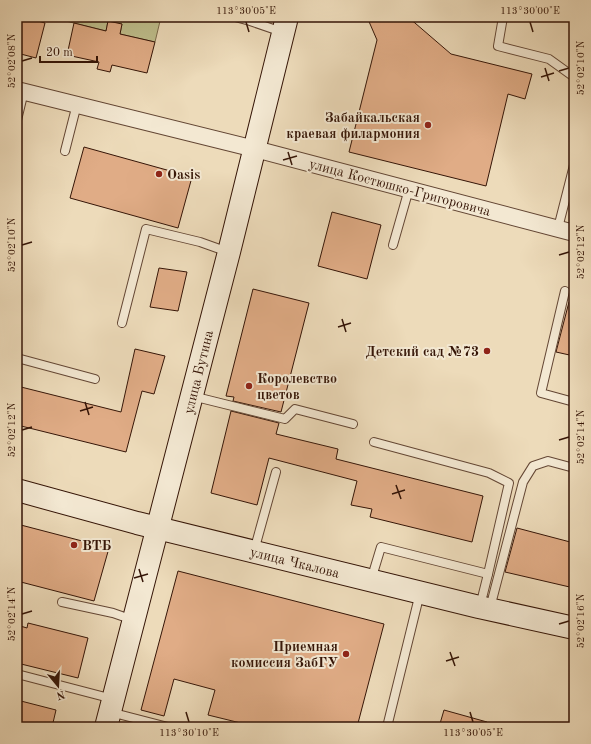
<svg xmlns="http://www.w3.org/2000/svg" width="591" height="744" font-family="'Old Standard TT',serif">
<rect width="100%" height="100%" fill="#eddbba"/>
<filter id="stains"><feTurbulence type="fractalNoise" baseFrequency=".005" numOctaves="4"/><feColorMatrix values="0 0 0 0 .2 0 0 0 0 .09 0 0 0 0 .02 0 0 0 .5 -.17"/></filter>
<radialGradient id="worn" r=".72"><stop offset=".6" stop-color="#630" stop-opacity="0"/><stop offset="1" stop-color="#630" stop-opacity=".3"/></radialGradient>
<path fill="#bebe8c" stroke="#7a6a4a" d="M50,17H161L155,42L120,34L122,24L108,21L106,31Z"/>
<g fill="#e0ac86" stroke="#351507">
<path d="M17,17H23L45,23L36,58L17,53Z"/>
<path d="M367,17H408L451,54L532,74L525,99L508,94L486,186L349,152L377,40Z"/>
<path d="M108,21L122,24L120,34L155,42L147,73L112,65L110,72L97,69L99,62L67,55L74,23L106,31Z"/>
<path d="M84,147L192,177L178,228L70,198Z"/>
<path d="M332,212L381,225L367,279L318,266Z"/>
<path d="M159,268L187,272L178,311L150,307Z"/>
<path d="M253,289L309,303L281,412L233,401L234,397L226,396Z"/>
<path d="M569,302L574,303V356L556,352Z"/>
<path d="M135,349L165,356L154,394L142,391L126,452L17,425V386L121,412Z"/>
<path d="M231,411L279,423L276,434L338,449L336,459L483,496L472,542L370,517L372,509L351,505L357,481L269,458L257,505L211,493Z"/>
<path d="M17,524L109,548L94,601L17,581Z"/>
<path d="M517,528L574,543V588L505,572Z"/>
<path d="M178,571L384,624L357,727H257L208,715L215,690L174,679L164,716L141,710Z"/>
<path d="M28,623L88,638L78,678L17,663V625L27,628Z"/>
<path d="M17,700L56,710L52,727H17Z"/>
<path d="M444,710L487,722L486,727H439Z"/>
</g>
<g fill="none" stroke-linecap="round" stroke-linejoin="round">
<g stroke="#634634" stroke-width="10">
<g id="lane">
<path d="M235,17L250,21L282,32"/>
<path d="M503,17L498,46L549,59L574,77"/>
<path d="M17,120L24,91"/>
<path d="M65,151L77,104"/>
<path d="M558,228L574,165"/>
<path d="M393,245L409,189"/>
<path d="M565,291L541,393L574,402"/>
<path d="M122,323L146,229L200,242L228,252"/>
<path d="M17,358L95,379"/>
<path d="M192,396L285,419L295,409L353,424"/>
<path d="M374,442L489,473L509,483L488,574L480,606"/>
<path d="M254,551L276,472"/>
<path d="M371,580L381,547L488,574"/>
<path d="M62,602L113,613L133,620"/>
<path d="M490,608L523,482L533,466L548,461L574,468"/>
<path d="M17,674L113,699"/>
<path d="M110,712L168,727"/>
<path d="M387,727L420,593"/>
</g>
</g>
<g stroke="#634634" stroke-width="18">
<path id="street" d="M17,90L255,149L574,233"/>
</g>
<g stroke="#351507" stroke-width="24">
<g id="secondary">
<path d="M17,490L137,523L479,607L574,628"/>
<path d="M106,727L229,252L287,17"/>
</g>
</g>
<use href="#lane" stroke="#f3e8d2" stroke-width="8"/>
<use href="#street" stroke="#f3e8d2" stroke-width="16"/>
<use href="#secondary" stroke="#f3e8d2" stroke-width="22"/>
</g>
<path fill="none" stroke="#351507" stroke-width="1.5" d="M246,22L249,32M530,22L533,32M22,61L32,58M545,68L549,81M559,71L569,68M541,77L554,73M288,152L292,165M283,160L297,156M22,245L32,242M559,255L569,252M342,319L346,332M338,327L351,323M85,402L89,415M80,411L93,407M22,430L32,427M559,440L569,437M396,485L401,499M392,494L405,490M139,569L143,582M134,578L148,574M22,614L32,611M559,624L569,621M450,652L455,666M446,661L459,657M186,712L189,722M470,712L473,722"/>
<g fill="#8f2418" stroke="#f3e8d2" stroke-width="1.5">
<circle cx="428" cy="125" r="4"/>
<circle cx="159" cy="174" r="4"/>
<circle cx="487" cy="351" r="4"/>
<circle cx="249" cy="386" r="4"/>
<circle cx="74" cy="545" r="4"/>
<circle cx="346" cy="654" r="4"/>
</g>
<g text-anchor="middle" stroke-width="4" stroke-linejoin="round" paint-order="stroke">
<g font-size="14" font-weight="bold" fill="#351507" stroke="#f3e8d2" text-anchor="end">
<text x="420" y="122">Забайкальская<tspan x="420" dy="16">краевая филармония</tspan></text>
<text x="167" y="179" text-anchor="start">Oasis</text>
<text x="479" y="356">Детский сад №73</text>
<text x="257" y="383" text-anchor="start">Королевство<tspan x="257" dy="16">цветов</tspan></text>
<text x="82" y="550" text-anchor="start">ВТБ</text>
<text x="338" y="651">Приемная<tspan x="338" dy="16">комиссия ЗабГУ</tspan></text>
</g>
<g font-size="14" fill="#351507" stroke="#f3e8d2">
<text transform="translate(400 187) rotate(15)" y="5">улица Костюшко-Григоровича</text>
<text transform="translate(198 372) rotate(-76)" y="5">улица Бутина</text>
<text transform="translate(295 562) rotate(14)" y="5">улица Чкалова</text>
</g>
</g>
<rect width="591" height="744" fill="none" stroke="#eddbba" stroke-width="44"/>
<g transform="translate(58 686) rotate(162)" stroke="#f3e8d2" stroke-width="3" paint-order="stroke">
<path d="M0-3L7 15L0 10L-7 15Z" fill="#351507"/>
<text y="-6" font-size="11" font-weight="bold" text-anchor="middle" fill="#351507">N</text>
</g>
<path d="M40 56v6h57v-6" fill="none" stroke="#351507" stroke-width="2"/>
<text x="46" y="56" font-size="12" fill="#351507" stroke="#f3e8d2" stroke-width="3" paint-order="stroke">20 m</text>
<rect x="22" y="22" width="547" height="700" fill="none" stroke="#351507" stroke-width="1.5"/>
<g font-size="10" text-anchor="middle" fill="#351507">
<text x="246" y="14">113°30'05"E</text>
<text x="530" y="14">113°30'00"E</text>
<text transform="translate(11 61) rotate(-90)" y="4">52°02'08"N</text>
<text transform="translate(580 68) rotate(-90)" y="4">52°02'10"N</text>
<text transform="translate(11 245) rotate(-90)" y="4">52°02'10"N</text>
<text transform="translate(580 252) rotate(-90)" y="4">52°02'12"N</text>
<text transform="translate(11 430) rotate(-90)" y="4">52°02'12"N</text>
<text transform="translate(580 437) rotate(-90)" y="4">52°02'14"N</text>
<text transform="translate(11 614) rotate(-90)" y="4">52°02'14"N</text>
<text transform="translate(580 621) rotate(-90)" y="4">52°02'16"N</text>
<text x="189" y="736">113°30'10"E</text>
<text x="473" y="736">113°30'05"E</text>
</g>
<rect width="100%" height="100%" filter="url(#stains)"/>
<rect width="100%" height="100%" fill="url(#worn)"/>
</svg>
